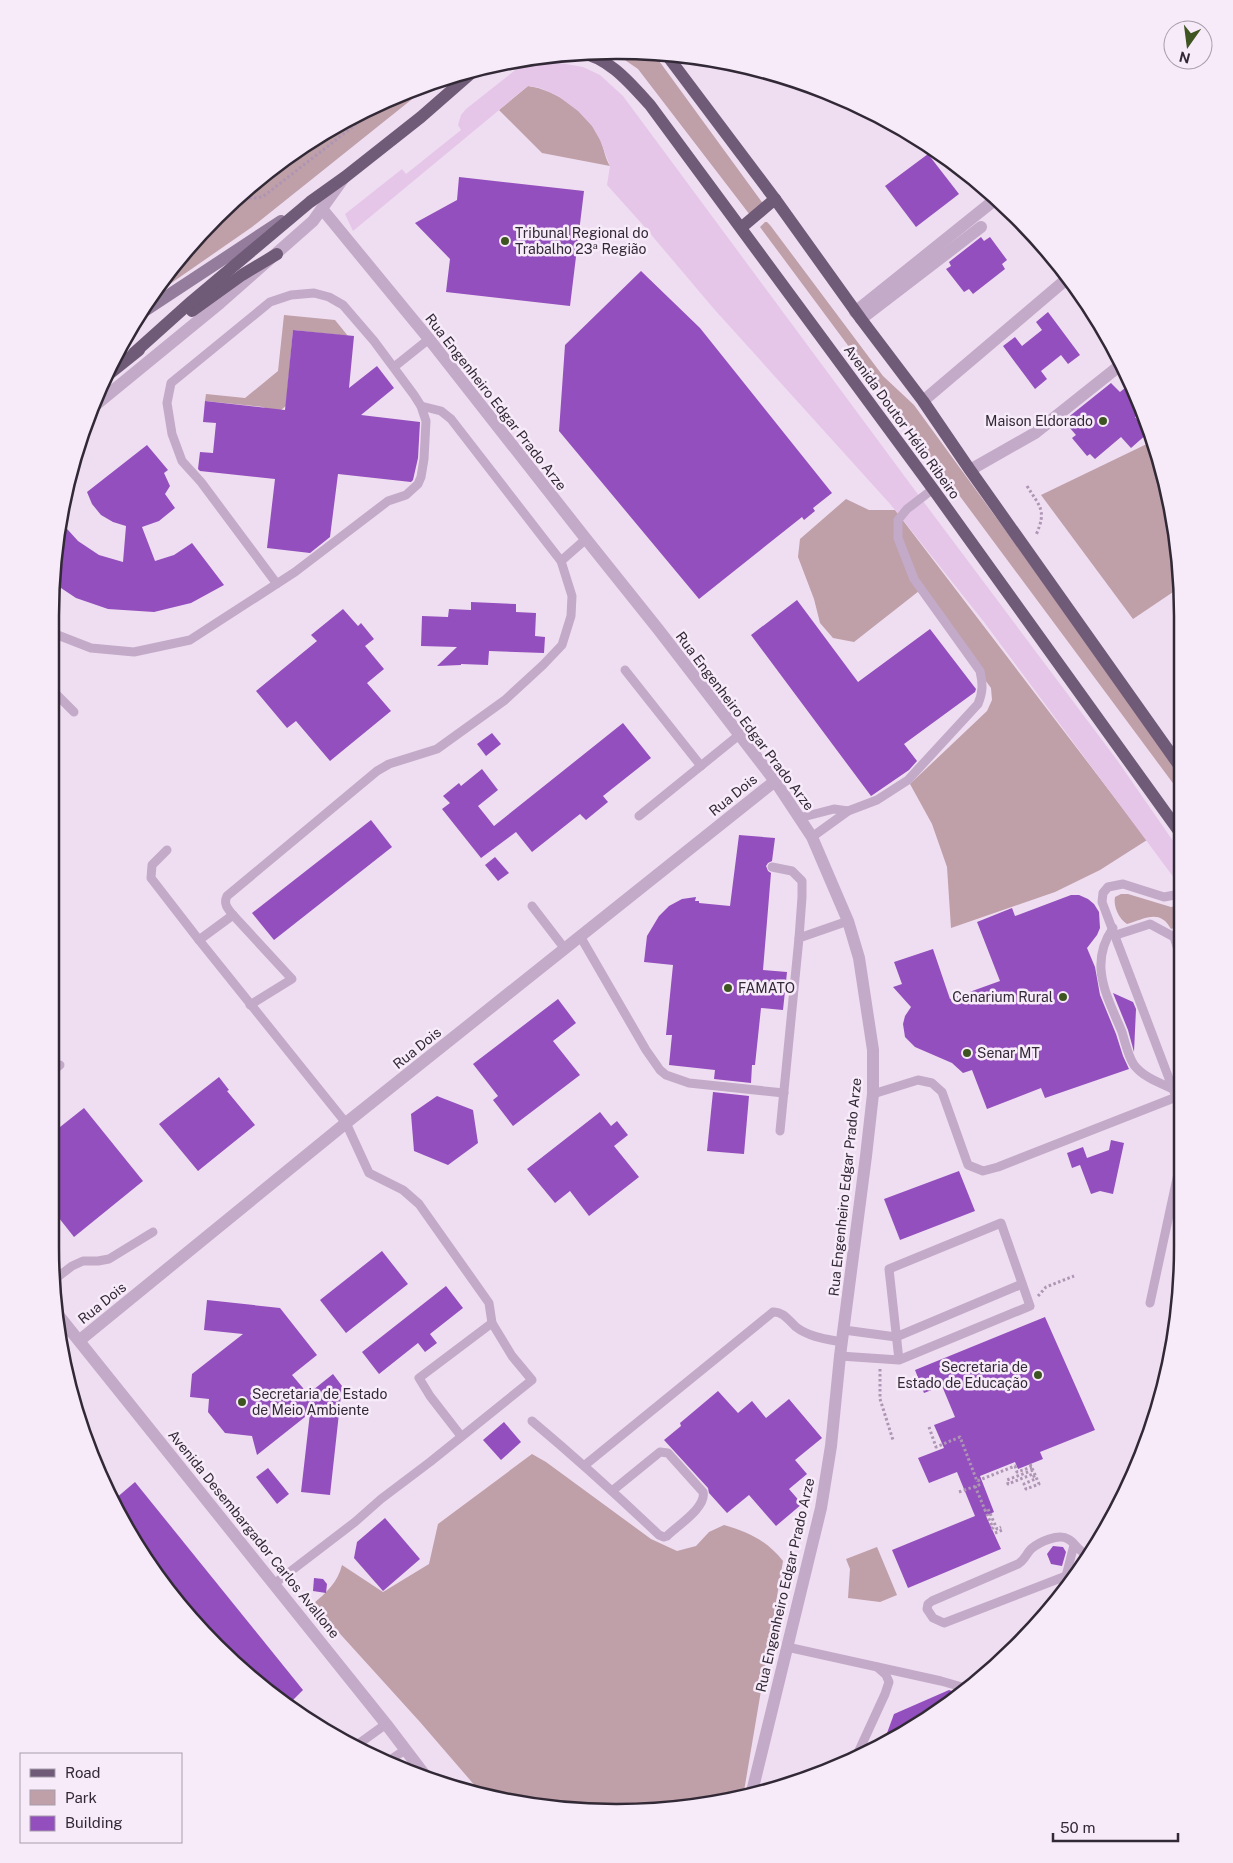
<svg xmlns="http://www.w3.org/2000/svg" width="1233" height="1863" font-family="'Public Sans',sans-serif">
<rect width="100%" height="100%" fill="#efdef1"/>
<g fill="#bf9fa8">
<path d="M610,52L654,54L764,205L750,215L638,69L619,56Z"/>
<path d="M431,84L252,227L157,293L191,243L272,167L366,108Z"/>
<path d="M528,86C557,90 589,113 601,141C604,149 605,158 610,166L542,153L499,110Z"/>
<path d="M765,222H767L770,225L883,376L914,405L1181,771V794L760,227Z"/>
<path d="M284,315L335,320L348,336L293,330L286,406L277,413L263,407L205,401L206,394L245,398L278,371Z"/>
<path d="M1153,441L1164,470L1182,586L1133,619L1041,495Z"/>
<path d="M846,499L869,510H895L1147,840L1100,870L1055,892L951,928L947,867L932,824L910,784L987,711L992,700L991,688L919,591L854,642L833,638L820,623L814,599L798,557L800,539Z"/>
<path d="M1121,894H1128L1171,907L1180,905V925L1171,929C1160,908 1144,919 1127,924C1119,919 1113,906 1115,897Z"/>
<path d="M532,1454L546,1462L651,1539L677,1551L696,1546L709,1532L724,1525C749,1532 767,1541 783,1561L743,1797L654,1812H580L506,1802L483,1795L420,1722L313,1604C326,1593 338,1582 342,1565L383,1592L429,1564L438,1524Z"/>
<path d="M877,1547L897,1595L880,1602L848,1598L850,1569L846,1559Z"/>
</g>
<path fill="#e5c6e8" d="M549,61L583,67L600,75L623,96L911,485L1117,760L1180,851V886L984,622L891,505L714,309L643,225L607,185L610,166L600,140L592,126L578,111L558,96L540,88L528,86L353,231L345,214L402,169L406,174L461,130L458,125L461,115L466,109L519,67L533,63Z"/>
<g fill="#934fbd">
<path d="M928,154L959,194L916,227L885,186Z"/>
<path d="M459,177L584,191L570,306L446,292L450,259L415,223L457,200Z"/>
<path d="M981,237L984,241L990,237L1007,260L1002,264L1005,269L973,294L969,289L964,292L946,269L951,266L949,262Z"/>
<path d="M641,271L700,328L832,493L813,508L815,511L804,520L802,517L699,599L559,431L565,345Z"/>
<path d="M1048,312L1080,355L1068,364L1061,355L1041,371L1047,379L1035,389L1003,346L1015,337L1022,346L1042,330L1036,322Z"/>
<path d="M293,330L354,336L349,388L377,366L394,388L361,415L420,422L418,458L413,480L411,482L338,474L330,537L310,553L267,548L275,479L200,471L198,469L200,452L213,453L216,423L203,422L205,401L285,410Z"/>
<path d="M1111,383L1120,392L1125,388L1139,404L1142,412L1135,417L1148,433L1131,448L1121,437L1095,459L1090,454L1087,456L1072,438L1076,435L1069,427L1072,425L1066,419Z"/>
<path d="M147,445L168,470L164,473L170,486L165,494L175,508L159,521L142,527L155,561L174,555L192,543L224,585L191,603L154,612L108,609L76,598L55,584V542L59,520L78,541L99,555L123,562L126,526L113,522L101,515L92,504L87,492Z"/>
<path d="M797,600L858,682L930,629L976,689L975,692L904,744L917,761L909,770L874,794L871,796L751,635Z"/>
<path d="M471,602L516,604V612L536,613L535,636L545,637L544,653L489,651L488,665L461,664V665L437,666L457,647L421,646L422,616L448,617L449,609L471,610Z"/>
<path d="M343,609L358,626L361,623L374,639L365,646L384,669L367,683L391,711L330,761L296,721L287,728L256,691L317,641L311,635Z"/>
<path d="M623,723L651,758L603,796L608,802L586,820L580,814L532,852L516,832L481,858L442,809L450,803L443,796L459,783L461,786L482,769L498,790L478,806L494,826Z"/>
<path d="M492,733L501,744L486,756L477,744Z"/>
<path d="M371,820L392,847L274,940L252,913Z"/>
<path d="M739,835L775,838L772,861L768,863L766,866L768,871L771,873L763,970L787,972L783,1010L761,1008L755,1065H752L751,1083L714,1079L715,1070L669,1065L672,1035H666L673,965L644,962L647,936L659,916L669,906L682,899L696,897L695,901H699V903L730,906Z"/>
<path d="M495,857L509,873L498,881L485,865Z"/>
<path d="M1071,895H1079L1088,899L1094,904L1099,912L1100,928L1097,935L1087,948L1095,967L1100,995L1116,1034L1123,1056L1129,1069L1045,1098L1041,1088L987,1109L972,1070L963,1073L952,1063L915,1047L905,1037L903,1024L905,1016L911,1007L893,987L902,984L894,962L933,949L950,999L1000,981L977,922L1012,908L1015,916Z"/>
<path d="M1113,993L1133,1002L1136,1009L1134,1052L1128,1030Z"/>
<path d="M558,999L576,1023L553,1041L580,1075L513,1126L493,1100L498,1096L473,1064Z"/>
<path d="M219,1077L229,1090L227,1091L255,1125L198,1171L159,1124Z"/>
<path d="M713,1092L749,1096L744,1154L707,1151Z"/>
<path d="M437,1096L473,1110L478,1143L448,1165L414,1151L411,1114Z"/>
<path d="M84,1108L143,1181L74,1237L55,1213V1131Z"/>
<path d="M600,1112L611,1126L617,1121L628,1135L614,1146L639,1177L589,1216L570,1191L555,1203L527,1169Z"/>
<path d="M1111,1140L1124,1143L1113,1194L1100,1191L1091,1194L1080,1165L1072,1168L1067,1153L1083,1147L1087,1158L1109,1150Z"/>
<path d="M959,1171L975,1211L900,1240L884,1199Z"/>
<path d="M382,1251L408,1284L346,1333L320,1300Z"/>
<path d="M446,1286L463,1308L430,1334L437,1343L425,1352L418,1343L379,1374L362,1352Z"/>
<path d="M207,1300L280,1308L317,1355L292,1375L308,1394L333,1374L342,1386L330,1495L301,1492L310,1413L257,1455L252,1436L225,1433L208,1412L209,1399L190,1397L192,1374L243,1334L204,1330Z"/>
<path d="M1045,1317L1095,1430L1040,1452L1043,1459L1018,1469L1015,1462L980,1476L994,1512L986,1516L1001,1549L908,1588L892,1550L975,1516L957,1472L929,1483L918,1458L944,1448L934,1425L955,1417L942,1386L924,1393L915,1370Z"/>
<path d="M718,1391L738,1413L752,1401L766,1418L789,1399L822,1438L795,1460L807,1474L789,1489L802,1504L776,1526L749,1495L727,1513L709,1493L708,1488L664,1440L681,1426L680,1423Z"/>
<path d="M504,1422L521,1442L501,1460L483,1440Z"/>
<path d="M268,1468L289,1494L277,1504L256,1477Z"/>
<path d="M135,1482L303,1690L288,1705L271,1696L216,1647L146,1561L115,1499Z"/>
<path d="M385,1518L420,1559L383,1591L354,1558L357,1542Z"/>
<path d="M1053,1546L1063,1547L1066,1552L1062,1566L1051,1564L1047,1554Z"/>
<path d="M314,1578L323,1579L327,1584L326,1593L313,1591Z"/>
<path d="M949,1690L952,1691L956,1699L900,1737L883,1744L894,1714Z"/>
</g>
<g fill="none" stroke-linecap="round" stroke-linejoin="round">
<g stroke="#ae95b4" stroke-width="3" stroke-dasharray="2.5 2.5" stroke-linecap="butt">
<path d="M561,62L562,54"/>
<path d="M239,198H258L265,195L355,125L361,111"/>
<path d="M1027,486C1040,507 1047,510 1036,535"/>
<path d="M1038,1296L1046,1287L1074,1276"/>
<path d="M880,1369V1399L893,1440"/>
<path d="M929,1427L936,1447L960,1437L977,1481L1015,1466L1017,1472L1032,1467"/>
<path d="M1030,1464C1033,1470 1036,1477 1039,1484L1026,1489L1024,1484L1035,1479L1033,1474L1008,1484L1007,1480L1033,1470"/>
<path d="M975,1486L985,1510"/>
<path d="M959,1492L979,1485L977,1481"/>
<path d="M991,1528H993L985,1510L988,1509L997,1529L1001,1527"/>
<path d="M995,1533L1002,1530"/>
</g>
<g stroke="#c3aac8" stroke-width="9">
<path d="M394,367L429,339"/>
<path d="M421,406L441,411L451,419L561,561"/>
<path d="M55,634L91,648L134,652L190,640L295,572L388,501L406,495L418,484L421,477L424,459L426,421L421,406L414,395L374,341L343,305L329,297L314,293L291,295L270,302L171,383L167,403L172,434L182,461L201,482L277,584"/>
<path d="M625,670L701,766"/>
<path d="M55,693L74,712"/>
<path d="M848,811L877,800L908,780L978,704C983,692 983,684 980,671L914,579L898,538V520L907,509L933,489"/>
<path d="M639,816L739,735"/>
<path d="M799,818L834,809L848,811L812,837"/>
<path d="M167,850L152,865L151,878L199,940"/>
<path d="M772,867L792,871L802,881V897L799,938"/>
<path d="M532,906L565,949"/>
<path d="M233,915L199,940L346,1123L369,1173L403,1190L419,1204L489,1303L492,1323L512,1356L532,1380L430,1462L381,1499L355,1522L274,1584"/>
<path d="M1113,928C1088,964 1107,996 1122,1032C1125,1042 1128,1056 1134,1065C1143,1077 1160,1083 1173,1089"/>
<path d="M1116,935L1150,924L1174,937L1180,956"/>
<path d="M580,936L646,1050L660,1070L666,1075L689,1083L784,1093"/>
<path d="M250,1005L292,979L233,915C228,909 223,904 227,896L377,771L389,764L437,749L505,700L543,665L562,645L571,616L572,596L561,561L586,539"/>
<path d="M55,1069L60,1065"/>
<path d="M873,1094L918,1080L932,1083L942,1092L968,1165L983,1171L998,1167L1179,1096"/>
<path d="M1176,1097L1102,902L1103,893L1108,887L1123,884L1164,897L1180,894"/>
<path d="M780,1131L799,938L848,921"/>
<path d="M55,1279L72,1266L83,1261H98L109,1259L153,1232"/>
<path d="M1150,1303L1179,1169"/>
<path d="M844,1330L896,1337L1022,1284"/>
<path d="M59,1338L69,1329"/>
<path d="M840,1356L899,1360L1030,1306L1001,1223L889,1269L899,1360"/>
<path d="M532,1421C576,1458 618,1496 659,1535L664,1537L667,1536C677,1526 707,1507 703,1492L668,1453L660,1452L612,1491"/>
<path d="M461,1436L430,1396L419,1378L492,1323"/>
<path d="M585,1465L773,1312C783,1311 789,1321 796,1327C809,1337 826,1339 842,1342"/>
<path d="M1066,1576L1074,1545"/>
<path d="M1072,1576H1066L944,1623L933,1618L927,1609L928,1604L932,1601L1018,1564C1025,1560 1026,1554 1031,1549C1039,1542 1059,1533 1068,1539C1076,1543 1077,1551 1087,1554"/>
<path d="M787,1647L941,1681L969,1689"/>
<path d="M357,1745L386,1724"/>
<path d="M857,1755L885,1694L889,1682L886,1675L877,1667"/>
<path d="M387,1762L405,1750"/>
</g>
<g stroke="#c3aac8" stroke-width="12">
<path d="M323,210L429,339L586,539L658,629L775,781L812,837L848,921L859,958L873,1050V1094L866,1156L840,1356L831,1446L821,1508L751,1796"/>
<path d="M855,312L997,198"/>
<path d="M861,319L981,227"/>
<path d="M923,401L1069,277"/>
<path d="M93,407L220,303L313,221L343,179"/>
<path d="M970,470L1035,433L1123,363"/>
<path d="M80,1340L346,1123L775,781"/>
</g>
<path stroke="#c3aac8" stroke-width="12" d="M55,1311L386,1724L427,1778"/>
<path stroke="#937c9c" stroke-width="12" d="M146,310L281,221"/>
<g stroke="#6f5b77" stroke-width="12">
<path d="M578,52C609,57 630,83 650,105L933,489L1181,834"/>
<path d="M666,54L775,199L861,319L923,401L970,470L1181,768"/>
<path d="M742,227L775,199"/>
<path d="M192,311L242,275L277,254"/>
<path d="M134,353L192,301L310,202L345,177L421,117L477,68"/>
<path d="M104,378L139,350"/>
</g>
</g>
<g fill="#3e5522" stroke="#f7eaf9" stroke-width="2">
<circle cx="505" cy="241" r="5"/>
<circle cx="1103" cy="421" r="5"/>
<circle cx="728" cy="988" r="5"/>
<circle cx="1063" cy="997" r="5"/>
<circle cx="967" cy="1053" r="5"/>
<circle cx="1038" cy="1375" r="5"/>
<circle cx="242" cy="1402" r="5"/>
</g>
<g text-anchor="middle" stroke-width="5" stroke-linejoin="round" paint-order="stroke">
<g font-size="14" fill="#322936" stroke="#f7eaf9" text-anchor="start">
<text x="515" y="238">Tribunal Regional do<tspan x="515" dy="16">Trabalho 23ª Região</tspan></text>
<text x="1093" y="426" text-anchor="end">Maison Eldorado</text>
<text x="738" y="993">FAMATO</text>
<text x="1053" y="1002" text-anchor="end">Cenarium Rural</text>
<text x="977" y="1058">Senar MT</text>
<text x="1028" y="1372" text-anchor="end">Secretaria de<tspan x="1028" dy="16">Estado de Educação</tspan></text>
<text x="252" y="1399">Secretaria de Estado<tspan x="252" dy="16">de Meio Ambiente</tspan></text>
</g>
<g font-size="14" fill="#322936" stroke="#f7eaf9">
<text transform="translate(496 402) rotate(52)" y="5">Rua Engenheiro Edgar Prado Arze</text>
<text transform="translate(902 422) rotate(54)" y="5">Avenida Doutor Hélio Ribeiro</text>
<text transform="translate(745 721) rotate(53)" y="5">Rua Engenheiro Edgar Prado Arze</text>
<text transform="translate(733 795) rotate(-39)" y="5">Rua Dois</text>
<text transform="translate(417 1048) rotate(-39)" y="5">Rua Dois</text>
<text transform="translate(845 1187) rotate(-84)" y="5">Rua Engenheiro Edgar Prado Arze</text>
<text transform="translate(102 1303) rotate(-39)" y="5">Rua Dois</text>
<text transform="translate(254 1534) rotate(51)" y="5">Avenida Desembargador Carlos Avallone</text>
<text transform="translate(785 1585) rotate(-77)" y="5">Rua Engenheiro Edgar Prado Arze</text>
</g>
</g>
<path d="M0 0H1233V1863H0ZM616 59H617A557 557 0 0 1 1174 616V1247A557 557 0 0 1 617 1804H616A557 557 0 0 1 59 1247V616A557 557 0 0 1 616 59Z" fill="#f7eaf9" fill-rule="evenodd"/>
<path fill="none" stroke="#322936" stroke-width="2.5" d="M616 59H617A557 557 0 0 1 1174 616V1247A557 557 0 0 1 617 1804H616A557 557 0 0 1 59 1247V616A557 557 0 0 1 616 59Z"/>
<rect x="20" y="1753" width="162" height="90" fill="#f7eaf9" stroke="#a89dab"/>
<rect x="30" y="1769" width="25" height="8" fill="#6f5b77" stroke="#a89dab"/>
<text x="65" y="1778" font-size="15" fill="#322936">Road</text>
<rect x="30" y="1790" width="25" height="15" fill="#bf9fa8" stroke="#a89dab"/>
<text x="65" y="1803" font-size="15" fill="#322936">Park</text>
<rect x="30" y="1816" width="25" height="15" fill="#934fbd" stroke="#a89dab"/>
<text x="65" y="1828" font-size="15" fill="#322936">Building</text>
<g transform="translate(1188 45) rotate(194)"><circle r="24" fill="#f7eaf9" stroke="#a89dab"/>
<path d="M0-4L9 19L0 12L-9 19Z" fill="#3e5522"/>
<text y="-8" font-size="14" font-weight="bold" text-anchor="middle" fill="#322936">N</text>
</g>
<path d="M1053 1833v8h125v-8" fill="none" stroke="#322936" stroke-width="2.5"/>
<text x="1060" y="1833" font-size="15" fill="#322936" stroke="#f7eaf9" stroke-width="4" paint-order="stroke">50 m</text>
</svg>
